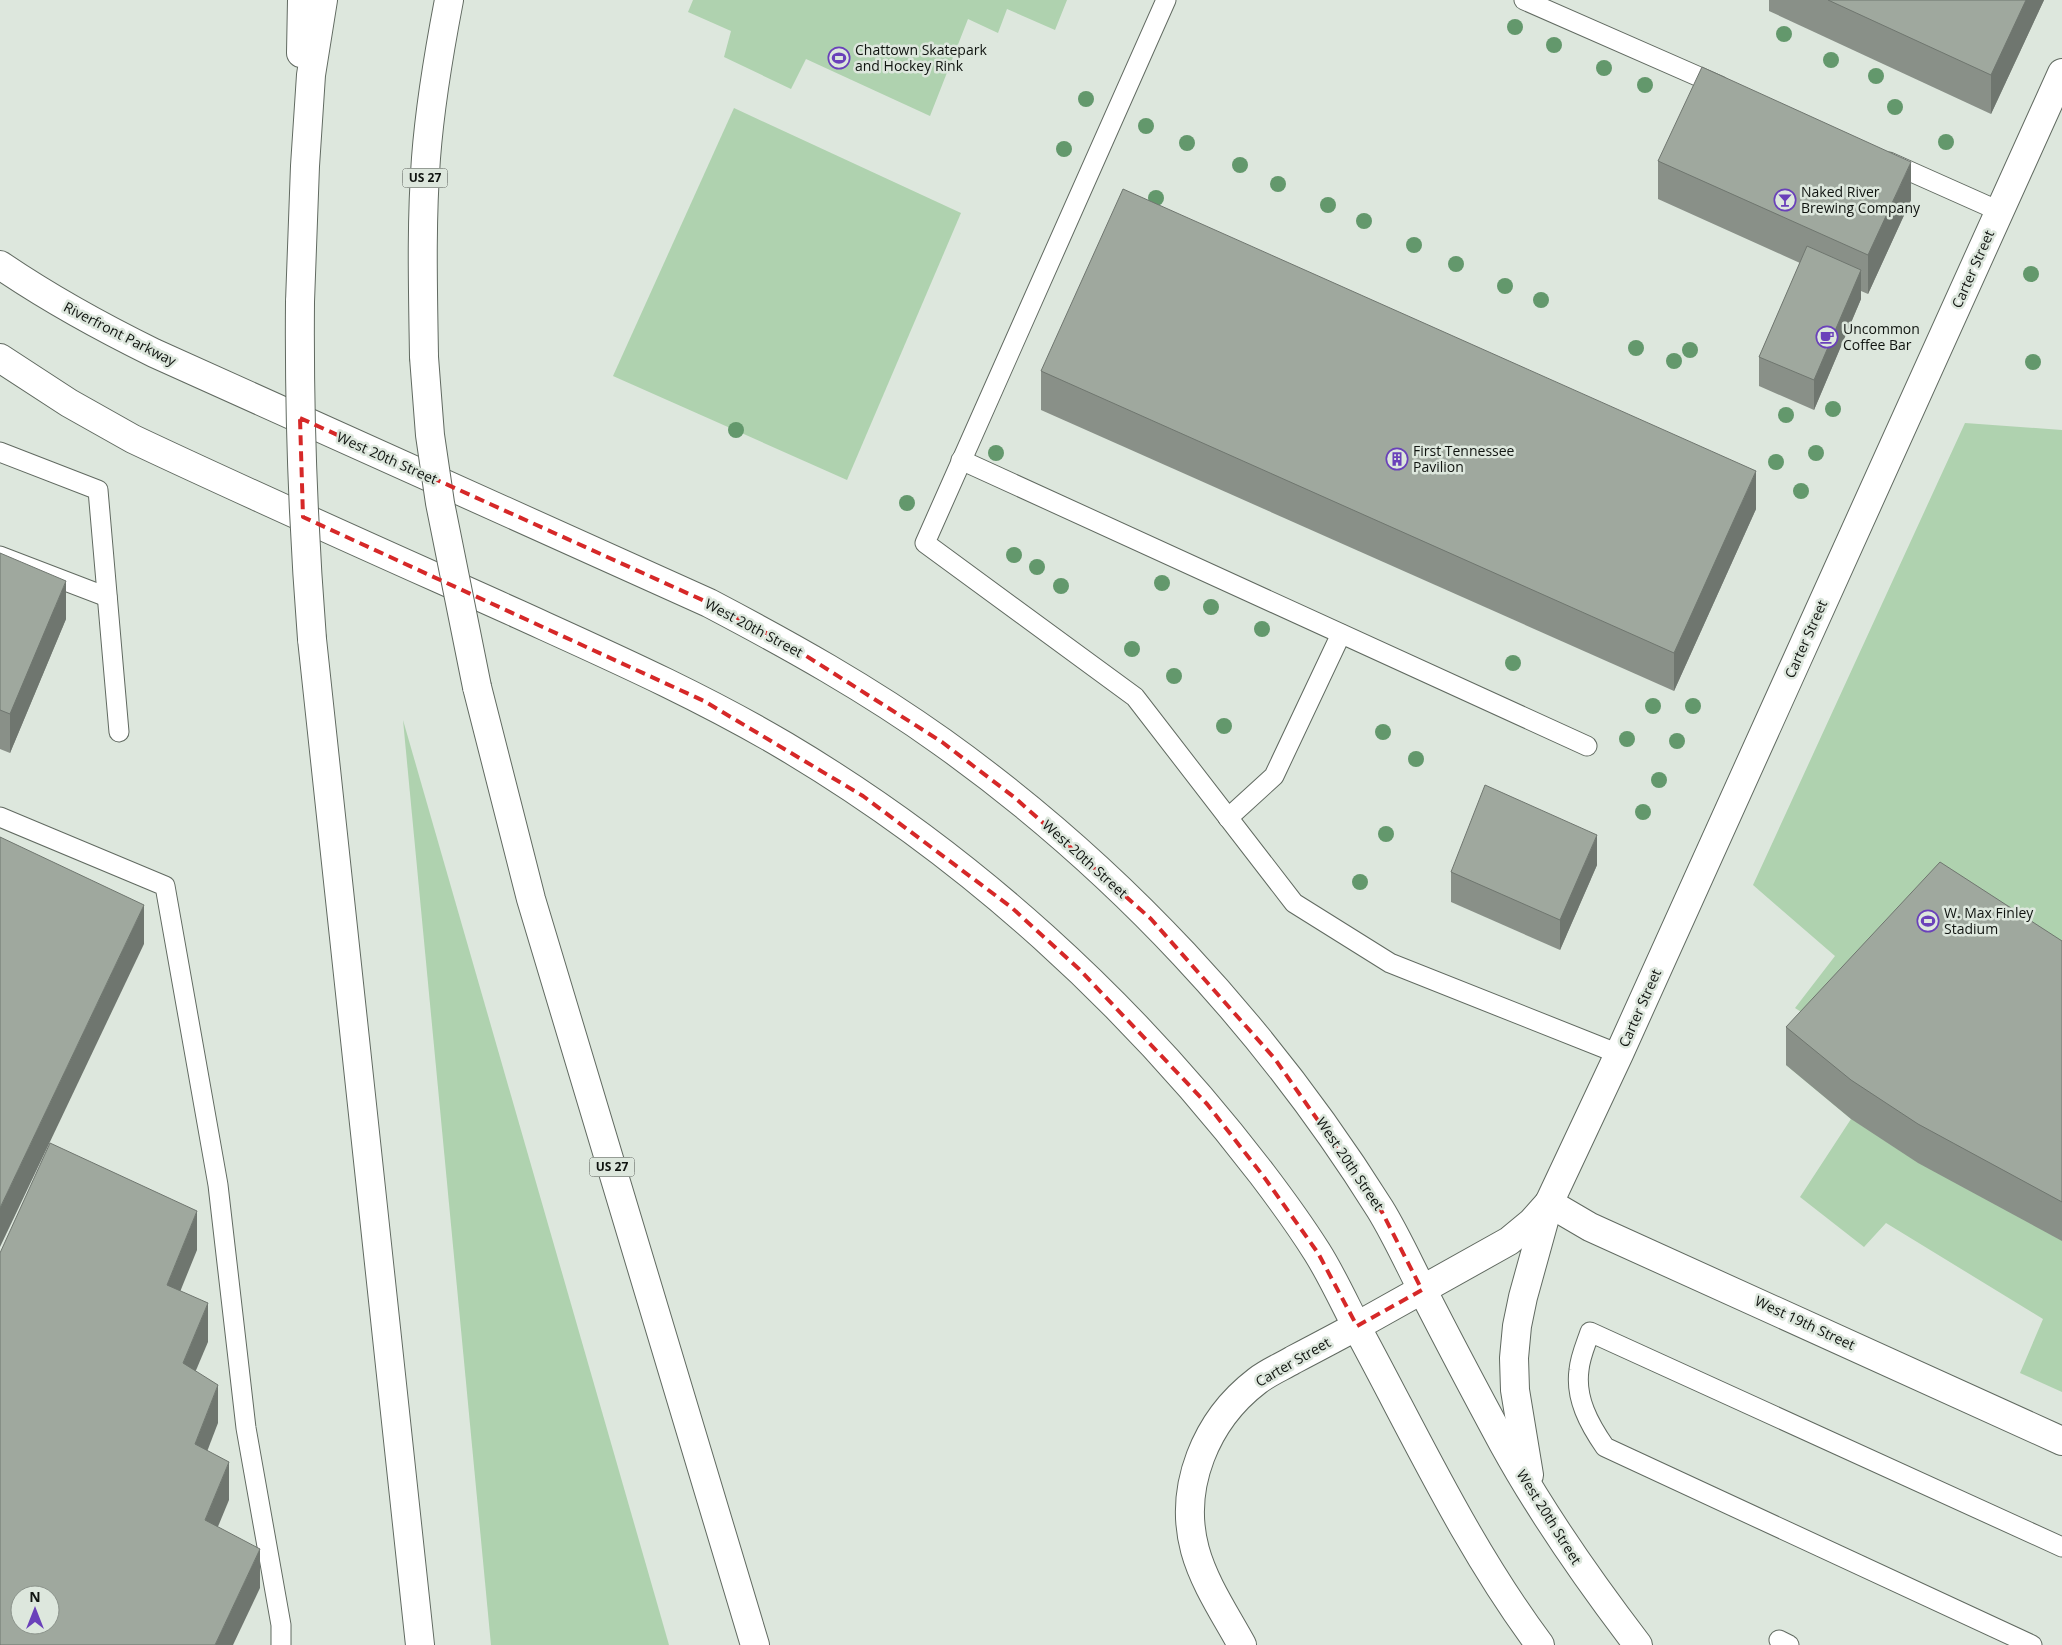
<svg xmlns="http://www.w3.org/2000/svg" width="2062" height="1645" font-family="'Open Sans',sans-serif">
<rect width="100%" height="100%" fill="#dde7dd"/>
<g fill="#afd2af">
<path d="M693,0H1067L1055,30L1007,9L998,33L968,19L930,116L806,59L791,89L724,57L731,31L688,12Z"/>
<path d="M734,108L961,213L847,480L613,376Z"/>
<path d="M1965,423L2062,430V1392L2020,1373L2043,1319L1886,1223L1864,1247L1800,1197L1851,1119L1786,1065L1823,1026L1795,1008L1835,956L1753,885Z"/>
<path d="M403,720L655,1596L669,1645H491Z"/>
</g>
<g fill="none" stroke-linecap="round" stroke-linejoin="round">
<g stroke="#616a61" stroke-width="21">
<g id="lane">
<path d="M1166,0L925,543L1135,697L1294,903L1390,963L1619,1054"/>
<path d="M1524,0L1720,86"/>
<path d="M1889,162L1999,211"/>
<path d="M0,452L98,490L119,732"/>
<path d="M961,460L1587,746"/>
<path d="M0,556L107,597"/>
<path d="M0,817L165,886L218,1185L246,1428L281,1625V1645"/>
<path d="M1228,818L1274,776L1341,634"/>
<path d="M1779,1640L1789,1645"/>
<path d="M2032,1645L1605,1447C1589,1424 1575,1398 1579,1370C1580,1357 1586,1344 1590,1332L2062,1547"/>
</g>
</g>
<g stroke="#616a61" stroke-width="30">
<g id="street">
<path d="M1549,1203L1590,1227L2062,1441"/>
<path d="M1242,1645C1225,1614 1204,1583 1195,1550C1178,1487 1206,1420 1257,1381C1267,1373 1281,1367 1293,1360C1314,1349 1335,1338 1357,1326"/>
</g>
</g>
<g stroke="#616a61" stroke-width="30">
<g id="secondary">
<path d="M0,265C50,299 99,326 154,353L709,603C789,645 868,689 942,742C1117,867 1266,1027 1380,1209C1396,1235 1409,1264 1423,1291C1449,1342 1476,1393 1503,1443C1542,1514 1589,1581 1638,1645"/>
<path d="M0,358L69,403L133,439C260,499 389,556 518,614C608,655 699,695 785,746C970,856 1131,1003 1262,1174C1281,1199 1300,1225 1317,1252C1334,1279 1347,1309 1362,1337C1418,1441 1469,1550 1540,1645"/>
<path d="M1357,1326L1509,1241L1532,1222L1548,1204"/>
<path d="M1529,1475L1515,1390L1514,1358L1517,1326L1523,1297L1549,1203L1619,1054L2062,73"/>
</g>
</g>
<g stroke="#616a61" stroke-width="30">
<g id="highway">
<path d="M301,53L302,0"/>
<path d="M300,302L305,166L311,75L323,0"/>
<path d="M424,357C423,291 421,225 426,158C430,105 439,52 449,0"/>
<path d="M312,639L420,1645"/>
<path d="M477,687L531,899L755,1645"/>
</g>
</g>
<use href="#lane" stroke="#fff" stroke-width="19"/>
<use href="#street" stroke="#fff" stroke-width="28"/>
<use href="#secondary" stroke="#fff" stroke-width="28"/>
<use href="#highway" stroke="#fff" stroke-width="28"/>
<g stroke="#616a61" stroke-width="30" stroke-linecap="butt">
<g id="highway-bridge">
<path d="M300,302C299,416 303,525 312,639"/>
<path d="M424,357L430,435L440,503L477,687"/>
</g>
</g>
<use href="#highway-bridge" stroke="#fff" stroke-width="28"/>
</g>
<g fill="#63986c">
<circle cx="1515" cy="27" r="8"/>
<circle cx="1784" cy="34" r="8"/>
<circle cx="1554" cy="45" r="8"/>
<circle cx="1831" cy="60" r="8"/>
<circle cx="1604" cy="68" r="8"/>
<circle cx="1876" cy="76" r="8"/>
<circle cx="1645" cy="85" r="8"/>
<circle cx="1086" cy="99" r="8"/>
<circle cx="1895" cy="107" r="8"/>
<circle cx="1146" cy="126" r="8"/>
<circle cx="1946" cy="142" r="8"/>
<circle cx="1187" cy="143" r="8"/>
<circle cx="1064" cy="149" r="8"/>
<circle cx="1240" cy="165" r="8"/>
<circle cx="1278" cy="184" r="8"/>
<circle cx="1156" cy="198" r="8"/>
<circle cx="1328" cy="205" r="8"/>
<circle cx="1364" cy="221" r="8"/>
<circle cx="1414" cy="245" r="8"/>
<circle cx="1456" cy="264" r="8"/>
<circle cx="2031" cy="274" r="8"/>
<circle cx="1505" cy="286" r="8"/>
<circle cx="1541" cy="300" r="8"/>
<circle cx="1636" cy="348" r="8"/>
<circle cx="1690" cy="350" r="8"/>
<circle cx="1674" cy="361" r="8"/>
<circle cx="2033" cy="362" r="8"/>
<circle cx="1833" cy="409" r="8"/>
<circle cx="1786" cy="415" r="8"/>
<circle cx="736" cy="430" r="8"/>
<circle cx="996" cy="453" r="8"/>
<circle cx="1816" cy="453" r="8"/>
<circle cx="1776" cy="462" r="8"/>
<circle cx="1801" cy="491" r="8"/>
<circle cx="907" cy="503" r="8"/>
<circle cx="1014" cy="555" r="8"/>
<circle cx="1037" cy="567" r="8"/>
<circle cx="1162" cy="583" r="8"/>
<circle cx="1061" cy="586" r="8"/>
<circle cx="1211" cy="607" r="8"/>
<circle cx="1262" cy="629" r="8"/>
<circle cx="1132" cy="649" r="8"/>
<circle cx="1513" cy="663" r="8"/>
<circle cx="1174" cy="676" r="8"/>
<circle cx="1653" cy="706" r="8"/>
<circle cx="1693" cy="706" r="8"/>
<circle cx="1224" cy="726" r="8"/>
<circle cx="1383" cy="732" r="8"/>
<circle cx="1627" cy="739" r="8"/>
<circle cx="1677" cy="741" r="8"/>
<circle cx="1416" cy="759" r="8"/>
<circle cx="1659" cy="780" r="8"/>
<circle cx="1643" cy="812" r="8"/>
<circle cx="1386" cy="834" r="8"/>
<circle cx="1360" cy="882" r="8"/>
</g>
<g fill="#899088">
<path d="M1769,0H2044L1991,114L1769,11Z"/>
<path d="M1658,161L1911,200L1868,294L1861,291V299L1814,410L1759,386V357L1800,263L1658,199Z"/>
<path d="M1041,371L1756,509L1674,691L1041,410Z"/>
<path d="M0,553L66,619L10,753L0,749Z"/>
<path d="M1597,865L1560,950L1451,902V872Z"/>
<path d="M2062,941V1241L1918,1163L1851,1119L1786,1065V1027Z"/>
</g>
<g fill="#6f766f">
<path d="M2026,0H2044L1991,114V75Z"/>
<path d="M1911,162V200L1868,294V255Z"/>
<path d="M1861,270V299L1814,410V380Z"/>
<path d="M1756,471V509L1674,691V653Z"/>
<path d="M66,581V619L10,753V714Z"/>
<path d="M1597,835V865L1560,950V920Z"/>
<path d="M144,905V944L0,1247V1208Z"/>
<path d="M197,1211V1250L167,1324V1285Z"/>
<path d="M208,1303V1342L183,1401V1363Z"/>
<path d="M218,1385V1423L195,1483V1444Z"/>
<path d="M229,1462V1500L205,1558V1520Z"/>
<path d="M260,1549V1588L233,1645H215Z"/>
</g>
<g fill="#9fa89e" stroke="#6f766f" fill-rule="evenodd">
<path d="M1828,0H2026L1991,75Z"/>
<path d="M1702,67L1911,162L1868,255L1658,161Z"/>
<path d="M1123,189L1756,471L1674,653L1041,371Z"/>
<path d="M1807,246L1861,270L1814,380L1759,357Z"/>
<path d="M0,553L66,581L10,714L0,710Z"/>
<path d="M1485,785L1597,835L1560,920L1451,872Z"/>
<path d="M0,837L144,905L0,1208Z"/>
<path d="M1940,862L2062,941V1202L1918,1124L1851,1080L1786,1027Z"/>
<path d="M50,1143L197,1211L167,1285L208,1303L183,1363L218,1385L195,1444L229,1462L205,1520L260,1549L215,1645H0V1253ZM20,1595H50V1625H20Z"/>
</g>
<path fill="none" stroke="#d62828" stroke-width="4" stroke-dasharray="10 6" stroke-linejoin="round" d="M300,418L709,603L789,645L942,742L1014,797L1151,919L1275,1059L1382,1212L1422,1290L1357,1326L1318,1253L1264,1177L1207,1104L1079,969L1011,907L863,796L704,701L303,517Z"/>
<defs>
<g id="stadium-ring" transform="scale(1.125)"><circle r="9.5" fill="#dde7dd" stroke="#6a41ba" stroke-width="1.5"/><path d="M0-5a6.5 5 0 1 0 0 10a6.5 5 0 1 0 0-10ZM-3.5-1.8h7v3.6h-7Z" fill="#6a41ba"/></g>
<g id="bar-ring" transform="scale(1.125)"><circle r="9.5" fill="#dde7dd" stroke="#6a41ba" stroke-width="1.5"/><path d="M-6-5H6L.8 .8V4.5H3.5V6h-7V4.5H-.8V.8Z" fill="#6a41ba"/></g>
<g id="cafe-ring" transform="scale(1.125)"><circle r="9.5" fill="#dde7dd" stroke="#6a41ba" stroke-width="1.5"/><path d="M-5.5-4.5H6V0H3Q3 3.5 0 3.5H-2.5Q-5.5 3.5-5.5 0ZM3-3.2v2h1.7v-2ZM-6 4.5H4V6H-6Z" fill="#6a41ba"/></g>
<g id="building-ring" transform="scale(1.125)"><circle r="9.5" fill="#dde7dd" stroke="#6a41ba" stroke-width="1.5"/><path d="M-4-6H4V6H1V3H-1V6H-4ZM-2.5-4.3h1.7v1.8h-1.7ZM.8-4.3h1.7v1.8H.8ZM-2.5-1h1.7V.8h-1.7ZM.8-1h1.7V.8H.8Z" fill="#6a41ba"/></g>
</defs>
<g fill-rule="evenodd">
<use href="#stadium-ring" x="839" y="58"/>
<use href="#bar-ring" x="1785" y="200"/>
<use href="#cafe-ring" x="1827" y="337"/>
<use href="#building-ring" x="1397" y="459"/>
<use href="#stadium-ring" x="1928" y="921"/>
</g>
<g text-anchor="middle" stroke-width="5" stroke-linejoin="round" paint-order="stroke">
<g fill="#dde7dd" stroke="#4e534e" stroke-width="1">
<rect x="402.5" y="168.5" width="45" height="19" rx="4"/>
<rect x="589.5" y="1157.5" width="45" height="19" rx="4"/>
</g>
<g font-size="12" font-weight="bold" fill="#101410">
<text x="425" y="182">US 27</text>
<text x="612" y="1171">US 27</text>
</g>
<g font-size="14" fill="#101410" stroke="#dde7dd" text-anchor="start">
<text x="855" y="55">Chattown Skatepark<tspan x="855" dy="16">and Hockey Rink</tspan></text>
<text x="1801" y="197">Naked River<tspan x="1801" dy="16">Brewing Company</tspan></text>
<text x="1843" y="334">Uncommon<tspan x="1843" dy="16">Coffee Bar</tspan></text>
<text x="1413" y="456">First Tennessee<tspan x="1413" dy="16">Pavilion</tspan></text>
<text x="1944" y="918">W. Max Finley<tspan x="1944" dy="16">Stadium</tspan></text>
</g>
<g font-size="14" fill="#101410" stroke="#dde7dd">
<text transform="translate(1973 269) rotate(-66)" y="5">Carter Street</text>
<text transform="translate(120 334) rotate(27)" y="5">Riverfront Parkway</text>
<text transform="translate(387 458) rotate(24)" y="5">West 20th Street</text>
<text transform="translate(754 628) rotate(28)" y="5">West 20th Street</text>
<text transform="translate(1806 639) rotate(-66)" y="5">Carter Street</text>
<text transform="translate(1085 859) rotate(42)" y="5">West 20th Street</text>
<text transform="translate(1640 1008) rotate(-66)" y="5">Carter Street</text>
<text transform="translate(1350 1164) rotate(56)" y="5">West 20th Street</text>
<text transform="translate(1805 1323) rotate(25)" y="5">West 19th Street</text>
<text transform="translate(1293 1362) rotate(-30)" y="5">Carter Street</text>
<text transform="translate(1549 1517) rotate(58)" y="5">West 20th Street</text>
</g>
</g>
<g transform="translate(35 1610)"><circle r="24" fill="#dde7dd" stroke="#8b938b"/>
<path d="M0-4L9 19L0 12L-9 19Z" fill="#6a41ba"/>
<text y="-8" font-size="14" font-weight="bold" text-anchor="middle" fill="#101410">N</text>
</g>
</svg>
